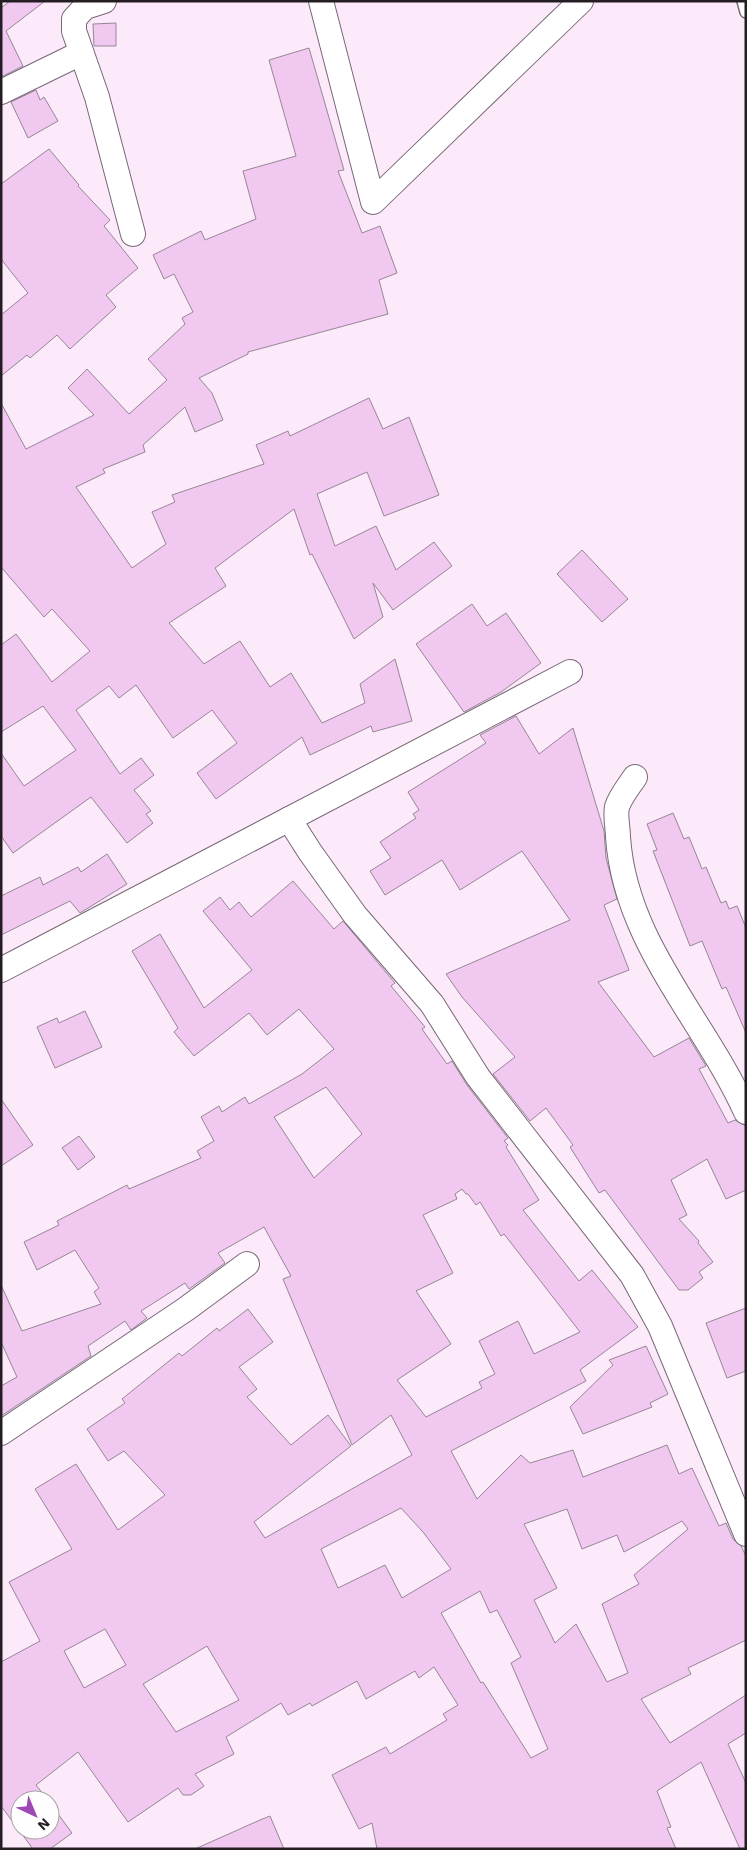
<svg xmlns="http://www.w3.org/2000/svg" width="747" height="1850" font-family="'Work Sans',sans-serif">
<rect width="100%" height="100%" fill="#fceafb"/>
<g fill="#f0c8f0" stroke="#978696" fill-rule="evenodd">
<path d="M10,1H45L6,31L23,66L1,77V8Z"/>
<path d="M116,23V46H94L93,24Z"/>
<path d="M309,48L344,170L338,171L362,233L380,226L397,273L379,280L388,314L248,352V354L199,378L212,393L223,420L195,432L185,407L143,445L145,452L103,469L105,473L76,487L132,568L166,544L152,512L175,502L172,495L264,464L256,445L288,431L290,436L369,398L383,429L409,417L439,495L384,516L367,472L317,494L335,546L376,526L396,570L434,542L452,566L393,610L373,583L383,617L354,639L312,554L310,555L294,509L215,568L226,586L169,623L204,664L240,641L270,687L291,673L322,723L365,703L360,684L395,659L412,721L373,732L371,726L310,755L302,737L216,799L197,773L237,743L212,710L173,738L136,685L119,698L109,686L76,710L120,774L141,758L154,775L134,790L151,811L146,814L153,823L127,843L91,797L13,853L1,836V753L24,786L76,750L43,706L1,732V645L16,634L52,682L90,651L52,609L44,617L1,567V403L26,449L94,415L68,388L87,369L129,414L167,380L148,359L185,324L182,318L193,312L174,274L164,279L153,255L201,231L205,240L256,219L243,171L296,156L269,60Z"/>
<path d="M36,90L40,100L44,97L58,121L28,138L11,102Z"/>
<path d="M49,149L79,185L78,186L110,220L104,226L138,268L106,295L116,307L70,349L57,335L30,358L27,355L1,376V315L28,293L1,259V184Z"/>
<path d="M582,550L628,599L602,622L557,574Z"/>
<path d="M472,604L487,626L506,613L541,663L501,692L464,712L416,644Z"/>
<path d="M516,716L539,754L573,728L604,831L606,858L617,899L604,905L629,970L598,982L654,1057L689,1038L706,1066L699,1069L728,1123L735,1120L746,1126V1190L726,1199L707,1159L671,1180L687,1215L679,1219L699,1241L698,1243L713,1262L699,1272L703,1278L688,1290H679L605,1190L599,1193L570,1147L573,1145L546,1108L530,1121L493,1074L515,1057L462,997L446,974L570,920L522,851L460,890L442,860L385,895L370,871L391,858L380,842L416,818L413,814L419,810L408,792L486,743L480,735Z"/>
<path d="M673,813L684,839L689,837L702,869L706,867L721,903L726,901L729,909L737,906L746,928V1033L726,987L722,989L702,941L690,946L653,851L657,850L647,824Z"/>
<path d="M107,854L127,884L80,913L70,901L1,935V896L40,877L43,885L78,867L81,872Z"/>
<path d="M293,881L334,929L343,921L395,983L391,986L425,1027L422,1029L447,1064L452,1061L467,1085L508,1138L504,1141L508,1145L506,1147L539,1200L523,1210L579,1281L592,1270L638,1327L580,1370L586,1381L451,1451L477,1499L521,1455L530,1463L573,1450L583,1477L667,1445L679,1474L692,1468L719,1526L726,1523L733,1539L741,1546L746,1556V1640L688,1668L691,1674L641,1699L670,1743L746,1695V1733L728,1744L746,1783V1849H740L701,1762L657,1791L671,1827L667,1828L676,1849H377L372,1823L359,1829L332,1775L386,1747L390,1754L447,1720L443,1714L458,1705L434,1667L419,1678L415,1671L366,1699L357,1681L312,1706L310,1703L288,1715L281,1703L226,1737L234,1754L195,1774L204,1786L191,1795H183L178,1788L128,1822L78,1752L36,1785L48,1800H20V1830H50V1803L72,1833L50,1849H33L1,1806V1662L40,1641L9,1582L72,1549L35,1489L76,1464L118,1530L165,1495L124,1451L108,1461L87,1429L125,1403L122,1399L179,1353L182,1356L217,1328L219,1331L248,1309L273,1342L239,1367L257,1389L247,1397L291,1445L328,1415L351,1446L254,1522L265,1538L412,1455L391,1415L352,1445L283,1279L291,1276L264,1227L218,1253L225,1263L189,1289L185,1283L141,1311L147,1318L131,1330L125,1321L88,1346L91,1356L1,1416V1386L17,1377L1,1342V1285L22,1331L101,1304L94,1292L99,1288L75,1250L37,1270L24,1242L59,1225L57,1221L127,1185L129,1189L201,1158L197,1151L214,1141L201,1117L219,1106L222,1112L245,1097L249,1104L302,1074L334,1049L299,1009L267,1035L249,1013L194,1056L174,1032L178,1028L132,951L160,934L204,1008L252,970L203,911L220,897L230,910L239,902L251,917ZM326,1087L362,1134L314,1178L274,1117ZM462,1189L466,1194H468L476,1205L480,1202L501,1236L504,1234L580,1332L534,1354L518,1321L479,1341L495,1374L479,1382L482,1388L426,1417L397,1380L451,1344L416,1291L453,1273L423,1215L457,1199L455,1194ZM401,1508L423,1532L451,1569L402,1598L385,1565L338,1588L321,1549ZM567,1509L582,1549L617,1535L624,1552L682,1521L688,1529L634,1575L639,1584L602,1604L628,1673L607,1682L576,1624L555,1643L534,1600L557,1588L524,1524ZM480,1591L490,1613L497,1610L521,1657L511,1663L548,1749L531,1758L483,1682L481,1683L441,1613ZM105,1629L126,1665L84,1688L64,1651ZM207,1646L239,1700L176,1732L143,1684Z"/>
<path d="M85,1011L102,1047L55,1068L37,1027L57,1018L59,1023Z"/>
<path d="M1,1099L33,1145L1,1166Z"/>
<path d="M79,1136L95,1157L78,1170L62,1148Z"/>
<path d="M746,1308V1371L727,1378L706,1323Z"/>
<path d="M646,1346L668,1394L650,1403L652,1407L583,1434L570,1407L613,1365L609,1360Z"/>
<path d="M270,1816L284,1849H195L260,1820Z"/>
</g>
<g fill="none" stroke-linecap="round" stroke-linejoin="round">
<g stroke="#786877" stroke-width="14">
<path id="lane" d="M743,1L746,12"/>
</g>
<g stroke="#786877" stroke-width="26">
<g id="street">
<path d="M104,1L85,7L74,19V31L97,97L133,234"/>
<path d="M321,1L373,202L581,1"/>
<path d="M1,92L81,53"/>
<path d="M635,777C629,786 620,797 617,807C615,815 618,829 618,837C625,943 704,1019 746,1112"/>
<path d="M289,819L310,852L355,915L432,1004L478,1077L632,1275L660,1326L746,1534"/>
<path d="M1,970L570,672"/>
<path d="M1,1433L186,1309L247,1264"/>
</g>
</g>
<use href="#lane" stroke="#fff" stroke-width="11"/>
<use href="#street" stroke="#fff" stroke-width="24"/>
</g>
<rect width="747" height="1850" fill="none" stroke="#241e24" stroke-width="5"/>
<g transform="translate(35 1815) rotate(136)"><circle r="24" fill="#fefefe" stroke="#a7a4a7"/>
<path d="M0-4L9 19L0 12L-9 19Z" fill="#9c49b7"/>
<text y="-8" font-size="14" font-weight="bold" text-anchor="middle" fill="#241e24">N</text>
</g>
</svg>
